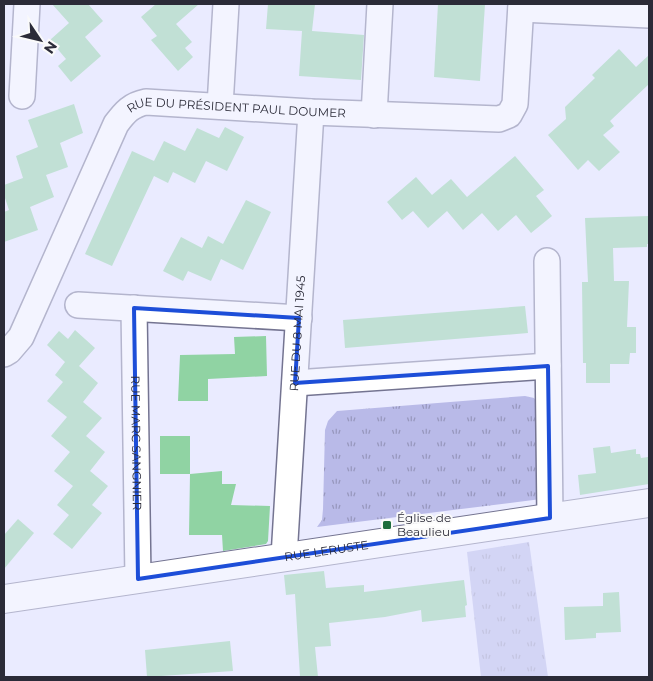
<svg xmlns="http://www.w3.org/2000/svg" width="653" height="681" font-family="Montserrat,sans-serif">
<defs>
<pattern id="grass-tufts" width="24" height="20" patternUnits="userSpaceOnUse" patternTransform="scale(1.25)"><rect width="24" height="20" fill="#b9bae8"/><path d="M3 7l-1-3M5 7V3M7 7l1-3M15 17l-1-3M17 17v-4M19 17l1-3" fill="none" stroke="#9797bd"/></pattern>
</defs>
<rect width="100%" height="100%" fill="#eaebff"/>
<g fill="url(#grass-tufts)">
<path d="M525,396L534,398L539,405L541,499L317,527L322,520L323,509L325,430L328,421L337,411Z"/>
<path d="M529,542L548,677H481L467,552Z"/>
</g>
<g fill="#90d3a3">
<path d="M52,4H88L103,21L85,37L101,56L71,82L58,66L66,59L50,40L69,23Z"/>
<path d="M156,4H199L176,24L192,42L185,48L193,57L178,71L151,40L157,36L141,17Z"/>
<path d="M268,4H315L312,31L364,35L361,80L299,76L302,31L266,29Z"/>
<path d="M438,4H485L480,81L434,77Z"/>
<path d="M619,49L636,67L649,55V84L610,121L614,126L603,135L620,152L599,171L588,160L578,170L548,135L566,119L565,107L595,78L592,75Z"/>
<path d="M74,104L83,133L60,143L68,167L46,175L54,197L30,207L38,230L4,242V212L9,210L4,195V185L23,178L16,156L38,147L28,120Z"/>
<path d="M225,127L244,137L227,171L206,161L195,183L173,172L168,183L154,176L112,266L85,254L132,151L154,161L164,141L185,151L197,128L219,138Z"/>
<path d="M515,156L544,190L536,196L552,216L531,233L516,215L498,231L482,213L463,230L447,211L428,228L413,211L402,220L387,202L416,177L432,195L451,179L467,197Z"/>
<path d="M246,200L271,212L243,270L221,259L211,281L188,271L183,281L163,271L181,237L202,248L208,236L223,244Z"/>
<path d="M649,216V244H647V247L613,248L614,281H629L627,327H636V353H630L629,364H610V383H586V363H583L582,282H588L585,218Z"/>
<path d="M525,306L528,333L345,348L343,320Z"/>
<path d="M75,330L95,348L79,366L98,383L83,402L102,418L86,436L105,452L90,471L108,486L92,505L102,513L72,549L53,534L69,515L57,505L73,486L54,471L70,452L51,436L67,417L47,401L63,382L55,375L65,362L47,345L59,331L68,339Z"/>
<path d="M266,336L267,376L208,379V401H178L180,355L235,354L234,337Z"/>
<path d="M160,436H190V474L222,471V484H236L231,505L270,506L268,541L266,544L223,551L222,535H189L190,474H160Z"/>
<path d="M610,446L611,453L636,449V454H640L641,458L648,457L649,484L580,495L578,475L596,473L593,448Z"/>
<path d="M18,519L34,533L4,569V535Z"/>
<path d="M324,571L326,588L364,585V592L464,580L467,605L465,606L466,617L422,622L421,610L385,617L329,623L331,646L315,647L318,677H300L295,594L286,595L284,575Z"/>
<path d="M619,592L621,632L596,633V638L565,640L564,607L603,606V593Z"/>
<path d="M230,641L233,671L147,677L145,650Z"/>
</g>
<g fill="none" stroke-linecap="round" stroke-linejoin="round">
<g stroke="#747491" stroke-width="28">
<g id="street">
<path d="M521,9L649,15"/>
<path d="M22,96L27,4"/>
<path d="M220,106L226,4"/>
<path d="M374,115L380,4"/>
<path d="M547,261L550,518"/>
<path d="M78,305L299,318"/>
<path id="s1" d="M134,308L138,579"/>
<path id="s2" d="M4,354L9,351L21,337L116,124C125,112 131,105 146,102L311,112L499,119L509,115L515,104L521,4"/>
<path d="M295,383L548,366"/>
<path id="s3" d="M284,557L311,112"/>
</g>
</g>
<g stroke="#747491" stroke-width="30">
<g id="secondary">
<path id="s4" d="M4,599L649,503"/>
</g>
</g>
<use href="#street" stroke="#fff" stroke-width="25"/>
<use href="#secondary" stroke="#fff" stroke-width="28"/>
</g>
<path d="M0 0H653V681H0ZM134,308L299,318L295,383L548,366L550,518L138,579Z" fill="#eaebff" fill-opacity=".55" fill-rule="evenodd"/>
<path fill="none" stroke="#1d4ed8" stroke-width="4" stroke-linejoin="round" d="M134,308L299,318L295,383L548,366L550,518L138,579Z"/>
<rect fill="#1d6d3d" stroke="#fafafa" stroke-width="2" x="382" y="520" width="10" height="10" rx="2.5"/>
<g text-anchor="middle" stroke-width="4" stroke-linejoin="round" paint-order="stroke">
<g font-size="12" fill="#2b2b38" stroke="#fafafa">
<text dy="4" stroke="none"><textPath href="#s2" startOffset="386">RUE DU PRÉSIDENT PAUL DOUMER</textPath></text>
<text dy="4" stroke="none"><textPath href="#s3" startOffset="224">RUE DU 8 MAI 1945</textPath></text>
<text dy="4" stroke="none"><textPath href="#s1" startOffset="135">RUE MARC SANGNIER</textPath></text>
<text dy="4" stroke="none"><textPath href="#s4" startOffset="326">RUE LERUSTE</textPath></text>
</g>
<g font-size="12" fill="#2b2b38" stroke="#fafafa" text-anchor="start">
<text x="397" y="522">Église de<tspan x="397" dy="14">Beaulieu</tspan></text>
</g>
</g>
<rect width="653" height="681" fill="none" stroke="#2b2b38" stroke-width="10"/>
<g transform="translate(40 40) rotate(125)" stroke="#fafafa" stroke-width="4" paint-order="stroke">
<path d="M0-4L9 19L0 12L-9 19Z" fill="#2b2b38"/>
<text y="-8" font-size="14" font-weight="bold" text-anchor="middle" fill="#2b2b38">N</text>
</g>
</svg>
